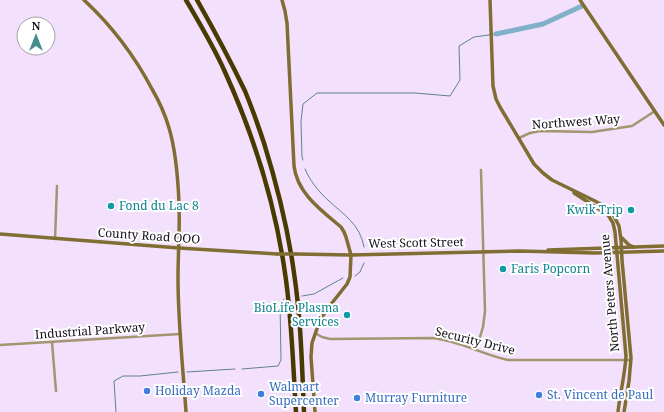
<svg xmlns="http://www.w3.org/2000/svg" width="664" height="412" font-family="'Noto Serif',serif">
<rect width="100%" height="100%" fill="#f3e0fd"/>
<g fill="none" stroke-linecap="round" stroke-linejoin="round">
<g stroke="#618094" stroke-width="1">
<path d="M303,160L302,157L301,121L303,104L317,93H415L450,96L460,80L459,46L474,37L496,34"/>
<path d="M305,169C310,181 319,192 329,201C344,215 360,224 364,247"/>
<path d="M355,276L360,272L364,263"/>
<path d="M302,296L314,294L343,278"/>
<path d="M242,369L278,366L281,360L280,303L284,299"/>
<path d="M187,372L235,369"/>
<path d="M116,412L114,381L123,376H140L178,372"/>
</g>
<path stroke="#81b0c9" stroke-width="5" d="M496,34L543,24L582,6"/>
<g stroke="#a2956f" stroke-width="2.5">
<path d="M519,138L530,133L540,131L592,132L632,126L655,111"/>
<path d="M55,239L57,186"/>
<path d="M315,333L322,337L330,339L432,338C458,340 483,355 508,360H631"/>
<path d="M52,342L56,391"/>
<path d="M0,345L180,334"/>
<path d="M476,350L483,327L485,311L481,170"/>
</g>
<g stroke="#806d31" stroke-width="3.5">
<path d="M84,0C112,26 134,55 152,89C159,101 165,114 169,128C176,151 178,179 179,203C180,228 178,253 178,279C178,323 183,368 186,412"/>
<path d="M282,0L285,11L287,23L294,166C297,193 321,210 341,227L344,232L346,237L351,255L350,277L347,284L328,308L320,320L312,343L311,357L315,412"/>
<path d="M490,0L493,86L496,99L500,107L534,164L543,173L552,180L595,201L607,208L614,216L619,226L621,240L622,260L631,358L629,381L624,412"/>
<path d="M580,0L664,125"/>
<path d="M574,193L608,215L613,223L615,232L626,356C625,375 620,393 618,412"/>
<path d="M0,234L179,248L277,254"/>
<path d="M622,238L629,245L634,247"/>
<path d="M548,250L664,246"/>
<path d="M296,254L351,255L519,251L595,253L664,251"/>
</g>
<g stroke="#493a00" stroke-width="4.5">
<path d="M186,0C200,24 214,47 225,72C254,136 275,203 285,273C292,319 293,366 296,412"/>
<path d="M197,0C214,30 230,60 245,91C252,108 258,125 264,143C277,185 288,229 294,273C301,319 302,366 304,412"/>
</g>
<path stroke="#806d31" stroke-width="3.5" d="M277,254H296"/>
</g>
<g fill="#0f9aa8" stroke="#fff" stroke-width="1.5">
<circle cx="111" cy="206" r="4"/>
<circle cx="631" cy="210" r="4"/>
<circle cx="503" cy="269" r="4"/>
<circle cx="347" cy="315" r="4"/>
</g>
<g fill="#3f7fe0" stroke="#fff" stroke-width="1.5">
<circle cx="147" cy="391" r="4"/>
<circle cx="261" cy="394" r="4"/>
<circle cx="539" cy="395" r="4"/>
<circle cx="357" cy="398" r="4"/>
</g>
<g text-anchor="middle" stroke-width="4" stroke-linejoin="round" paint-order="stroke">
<g font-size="12" fill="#150f18" stroke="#fff">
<text transform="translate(576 122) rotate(-4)" y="4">Northwest Way</text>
<text transform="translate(149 236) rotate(4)" y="4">County Road OOO</text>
<text transform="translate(416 243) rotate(-1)" y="4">West Scott Street</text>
<text transform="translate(610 293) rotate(-95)" y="4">North Peters Avenue</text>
<text transform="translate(90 331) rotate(-4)" y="4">Industrial Parkway</text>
<text transform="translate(475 341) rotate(14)" y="4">Security Drive</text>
</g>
<g font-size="12" fill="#0d838f" stroke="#fff" text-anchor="start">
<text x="119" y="210">Fond du Lac 8</text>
<text x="623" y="214" text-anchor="end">Kwik Trip</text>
<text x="511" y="273">Faris Popcorn</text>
<text x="339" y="312" text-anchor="end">BioLife Plasma<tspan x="339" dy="14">Services</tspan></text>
</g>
<g font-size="12" fill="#366cbe" stroke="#fff" text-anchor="start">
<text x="269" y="391">Walmart<tspan x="269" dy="14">Supercenter</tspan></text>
<text x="155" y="395">Holiday Mazda</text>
<text x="547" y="399">St. Vincent de Paul</text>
<text x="365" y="402">Murray Furniture</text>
</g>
</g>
<g transform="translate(36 36)"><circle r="19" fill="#ffffff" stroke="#a19fa3"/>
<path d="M0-3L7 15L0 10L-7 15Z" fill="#458c8d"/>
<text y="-6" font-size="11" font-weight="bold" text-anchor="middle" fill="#150f18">N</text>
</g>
</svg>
